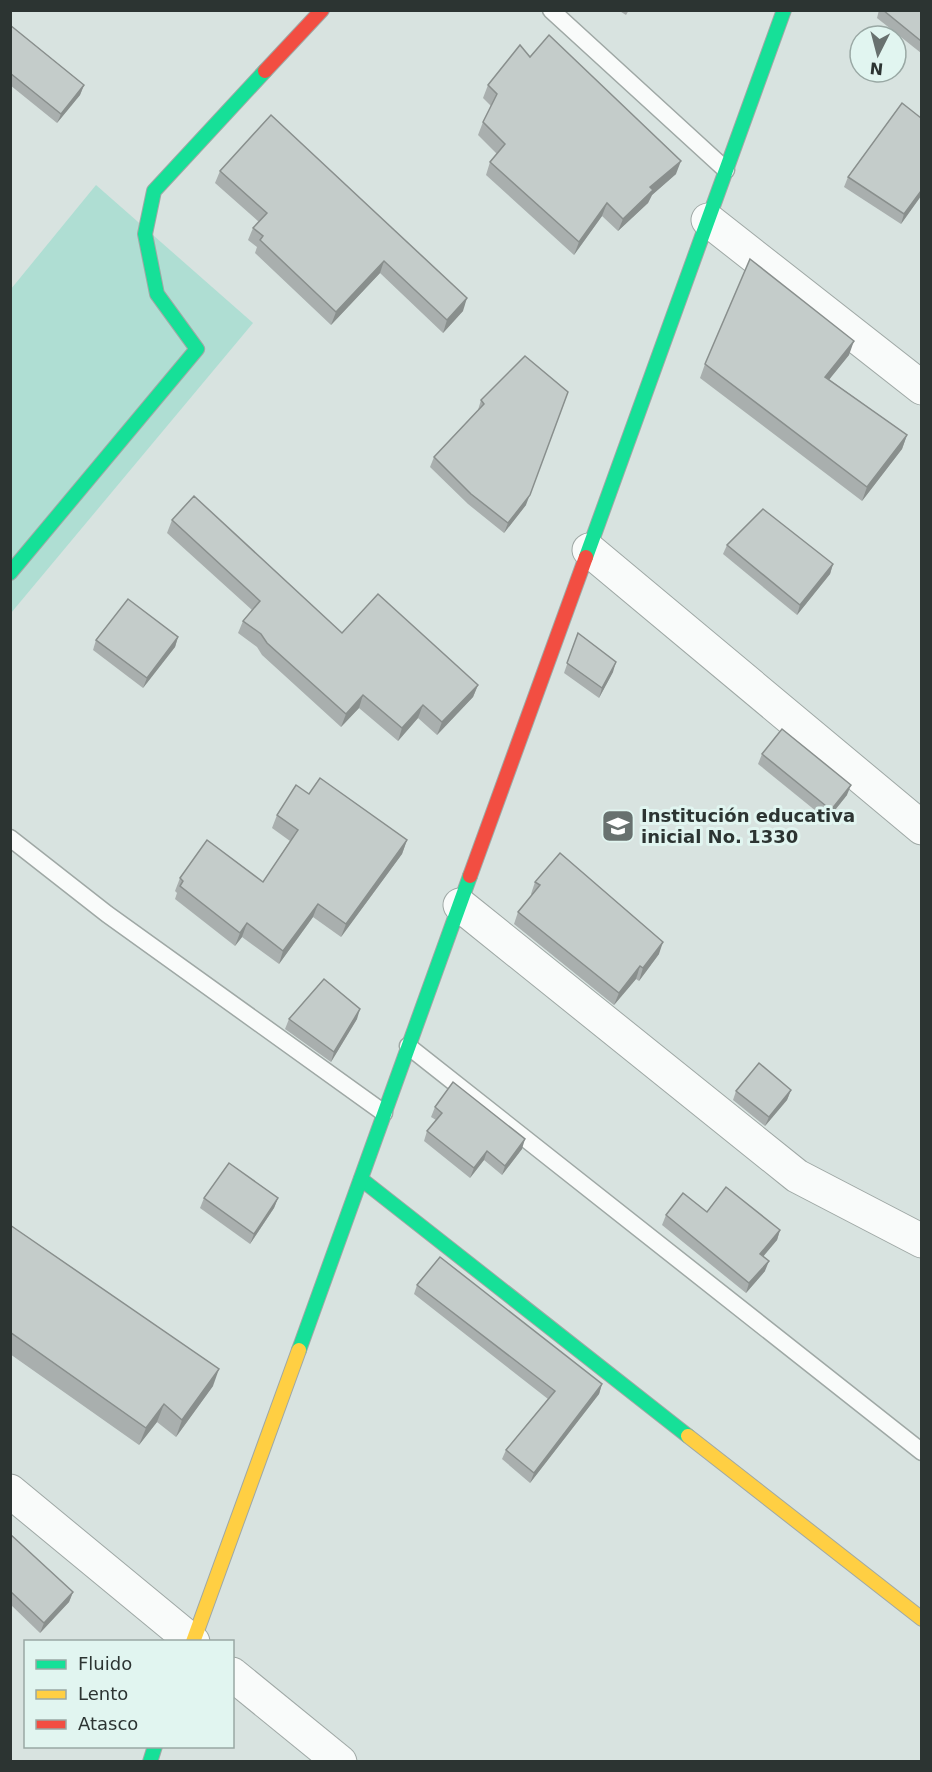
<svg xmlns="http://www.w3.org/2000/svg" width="932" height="1772" font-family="'DejaVu Sans',sans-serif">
<rect width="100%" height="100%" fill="#d8e3e0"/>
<path fill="#afded3" d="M96,185L253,323L11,613V289Z"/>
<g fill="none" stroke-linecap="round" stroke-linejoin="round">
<g stroke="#9fa8a5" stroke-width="19">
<g id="lane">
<path d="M551,10L726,170"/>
<path d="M10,838L107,914L384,1113"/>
<path d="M408,1046L922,1452"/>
</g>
</g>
<g stroke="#9fa8a5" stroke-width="35">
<g id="street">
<path d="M708,220L922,388"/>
<path d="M589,550L922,828"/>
<path d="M460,905L797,1176L922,1241"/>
<path d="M10,1491L193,1642"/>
<path d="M232,1674L340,1762"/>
</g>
</g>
<g stroke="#9fa8a5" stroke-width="16">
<g id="fast">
<path d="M586,557L784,10"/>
<path d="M10,573L197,349L157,294L145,234L154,191L265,71"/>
<path d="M361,1179L688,1436"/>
<path d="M299,1350L470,876"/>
<path d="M150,1762L155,1746"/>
</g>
</g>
<g stroke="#9fa8a5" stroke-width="16">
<g id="slow">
<path d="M688,1436L922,1619"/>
<path d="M193,1642L299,1350"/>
</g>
</g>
<g stroke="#9fa8a5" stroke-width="16">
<g id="jam">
<path d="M265,71L322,10"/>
<path d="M470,876L586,557"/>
</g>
</g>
<use href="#lane" stroke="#f9fbfa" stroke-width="16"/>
<use href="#street" stroke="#f9fbfa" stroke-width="33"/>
<use href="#fast" stroke="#16e098" stroke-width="14"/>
<use href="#slow" stroke="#ffcf43" stroke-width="14"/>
<use href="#jam" stroke="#f24e42" stroke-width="14"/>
</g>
<g fill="#a9afae">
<path d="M618,10H629L626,15Z"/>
<path d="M879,10H921V53L877,18Z"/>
<path d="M10,25L84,85L80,95L57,123L10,85Z"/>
<path d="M530,57L676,174L652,195L648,203L618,231L602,216L574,255L486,175L490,162L497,154L478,135L483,122L491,106L483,98L488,85Z"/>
<path d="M271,115L463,311L443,333L380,273L331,325L255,253L257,247L248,240L253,228L259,222L215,183L220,171Z"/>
<path d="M848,177L921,196L901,224L844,187Z"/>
<path d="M849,355L829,379L907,435L902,449L862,501L700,378L705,364Z"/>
<path d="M525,356L526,505L504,533L468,504L430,467L434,457L478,410L481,400Z"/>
<path d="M172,520L342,633L478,685L473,697L437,735L418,718L398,741L359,708L341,727L262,655L257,647L238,633L243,621L252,610L167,533Z"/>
<path d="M727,545L833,564L830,574L797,615L723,554Z"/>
<path d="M578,633L613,672L599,698L564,673Z"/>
<path d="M178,637L175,647L143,688L93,650L96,640Z"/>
<path d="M762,754L847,795L827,820L758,764Z"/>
<path d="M309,794L407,840L402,854L341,937L313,917L279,964L242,937L235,946L175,899L177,893L175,891L180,878L263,882L290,841L272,828L277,815Z"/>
<path d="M535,882L659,954L639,981L636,979L614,1005L514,924L518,912L532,895L531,894Z"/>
<path d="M289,1019H357L331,1062L285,1029Z"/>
<path d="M791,1090L787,1100L765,1126L733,1100L736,1091Z"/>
<path d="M435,1107L522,1149L502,1175L484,1160L470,1178L424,1141L427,1131L436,1120L431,1117Z"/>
<path d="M204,1198H278L274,1208L250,1244L200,1208Z"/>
<path d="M707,1212L780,1230L777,1240L763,1256L765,1271L746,1293L662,1225L666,1215Z"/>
<path d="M10,1225L213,1386L176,1437L157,1422L139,1445L10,1354Z"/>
<path d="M417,1285L602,1384L599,1394L530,1483L502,1459L506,1450L548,1399L414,1294Z"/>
<path d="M10,1534L73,1592L69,1602L40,1633L10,1604Z"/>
</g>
<g fill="#898f8d">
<path d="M84,85L80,95L57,123L61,114Z"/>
<path d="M681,161L676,174L652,195L648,203L618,231L623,219L650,187Z"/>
<path d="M921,191V196L901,224L904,214Z"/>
<path d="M607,203L602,216L574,255L579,242Z"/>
<path d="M384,261L380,273L331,325L336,312Z"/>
<path d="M467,298L463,311L443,333L447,320Z"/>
<path d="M854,341L849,355L820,391L825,377Z"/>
<path d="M568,392L526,505L504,533L508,523Z"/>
<path d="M907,435L902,449L862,501L867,487Z"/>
<path d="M833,564L830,574L797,615L800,605Z"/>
<path d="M178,637L175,647L143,688L147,678Z"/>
<path d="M616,662L613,672L599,698L602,688Z"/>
<path d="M478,685L473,697L437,735L442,722Z"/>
<path d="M363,695L359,708L341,727L346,714Z"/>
<path d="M423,705L418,718L398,741L402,728Z"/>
<path d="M851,785L847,795L827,820L831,810Z"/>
<path d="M407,840L402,854L341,937L346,924Z"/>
<path d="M318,904L313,917L279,964L283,951Z"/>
<path d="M247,923L242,937L235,946L240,933Z"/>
<path d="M663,942L659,954L639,981L643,968Z"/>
<path d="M640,966L636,979L614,1005L619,993Z"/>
<path d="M360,1009L357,1019L331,1062L334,1052Z"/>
<path d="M791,1090L787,1100L765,1126L769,1117Z"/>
<path d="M525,1139L522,1149L502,1175L505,1166Z"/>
<path d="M487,1151L484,1160L470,1178L474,1168Z"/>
<path d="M278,1198L274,1208L250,1244L254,1234Z"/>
<path d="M780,1230L777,1240L757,1264L760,1254Z"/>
<path d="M769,1261L765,1271L746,1293L749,1283Z"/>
<path d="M219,1369L213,1386L176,1437L182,1420Z"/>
<path d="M602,1384L599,1394L530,1483L534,1473Z"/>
<path d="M164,1404L157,1422L139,1445L146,1428Z"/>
<path d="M73,1592L69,1602L40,1633L44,1623Z"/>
</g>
<g fill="#c4ccca" stroke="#898f8d" stroke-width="1.5">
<path d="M883,10H921V41Z"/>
<path d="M10,25L84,85L61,114L10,73Z"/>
<path d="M549,35L681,161L650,187L653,190L623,219L607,203L579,242L490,162L505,144L483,122L497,94L488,85L520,45L530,57Z"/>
<path d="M902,103L921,118V191L904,214L848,177Z"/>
<path d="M271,115L467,298L447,320L384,261L336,312L260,240L263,236L253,228L267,213L220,171Z"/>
<path d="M750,259L854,341L825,377L907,435L867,487L705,364Z"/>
<path d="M525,356L568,392L530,495L508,523L471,494L434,457L484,404L481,400Z"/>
<path d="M194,496L342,633L378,594L478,685L442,722L423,705L402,728L363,695L346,714L267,643L261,634L243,621L260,601L172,520Z"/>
<path d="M763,509L833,564L800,605L727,545Z"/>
<path d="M128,599L178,637L147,678L96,640Z"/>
<path d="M578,633L616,662L602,688L567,663Z"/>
<path d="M782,729L851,785L831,810L762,754Z"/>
<path d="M320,778L407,840L346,924L318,904L283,951L247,923L240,933L180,886L183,881L180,878L207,840L263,882L298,830L277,815L296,785L309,794Z"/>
<path d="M560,853L663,942L643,968L640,966L619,993L518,912L540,885L535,882Z"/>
<path d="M324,979L360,1009L334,1052L289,1019Z"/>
<path d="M759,1063L791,1090L769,1117L736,1091Z"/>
<path d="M453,1082L525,1139L505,1166L487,1151L474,1168L427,1131L442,1113L435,1107Z"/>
<path d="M229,1163L278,1198L254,1234L204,1198Z"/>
<path d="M726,1187L780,1230L760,1254L769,1261L749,1283L666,1215L683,1193L707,1212Z"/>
<path d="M10,1225L219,1369L182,1420L164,1404L146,1428L10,1332Z"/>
<path d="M440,1257L602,1384L534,1473L506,1450L555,1391L417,1285Z"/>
<path d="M10,1534L73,1592L44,1623L10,1591Z"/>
</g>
<defs>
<g id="school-square" transform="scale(1.725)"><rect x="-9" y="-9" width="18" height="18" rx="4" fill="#68716f" stroke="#e1f5f0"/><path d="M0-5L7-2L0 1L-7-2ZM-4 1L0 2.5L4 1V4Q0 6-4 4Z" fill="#fff"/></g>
</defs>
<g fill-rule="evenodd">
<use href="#school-square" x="618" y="826"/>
</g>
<g text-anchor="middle" stroke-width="6" stroke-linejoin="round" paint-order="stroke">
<g font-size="18" font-weight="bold" fill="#2c3432" stroke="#e1f5f0" text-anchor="start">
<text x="641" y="822">Institución educativa<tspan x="641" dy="21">inicial No. 1330</tspan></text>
</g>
</g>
<rect width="932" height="1772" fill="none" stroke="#2c3432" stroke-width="24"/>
<rect x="24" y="1640" width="210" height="108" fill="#e1f5f0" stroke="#99a8a4" stroke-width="1.5"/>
<rect x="36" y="1660" width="30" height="9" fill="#16e098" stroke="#99a8a4" stroke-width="1.5"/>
<text x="78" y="1670" font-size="18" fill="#2c3432">Fluido</text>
<rect x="36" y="1690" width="30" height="9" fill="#ffcf43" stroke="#99a8a4" stroke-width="1.5"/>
<text x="78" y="1700" font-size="18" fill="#2c3432">Lento</text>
<rect x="36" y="1720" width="30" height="9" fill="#f24e42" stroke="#99a8a4" stroke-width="1.5"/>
<text x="78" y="1730" font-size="18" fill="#2c3432">Atasco</text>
<g transform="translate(878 54) rotate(186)"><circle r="28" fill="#e1f5f0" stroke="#99a8a4" stroke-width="1.5"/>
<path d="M0-4.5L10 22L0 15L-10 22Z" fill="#68716f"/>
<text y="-9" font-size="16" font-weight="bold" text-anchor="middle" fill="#2c3432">N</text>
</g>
</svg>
